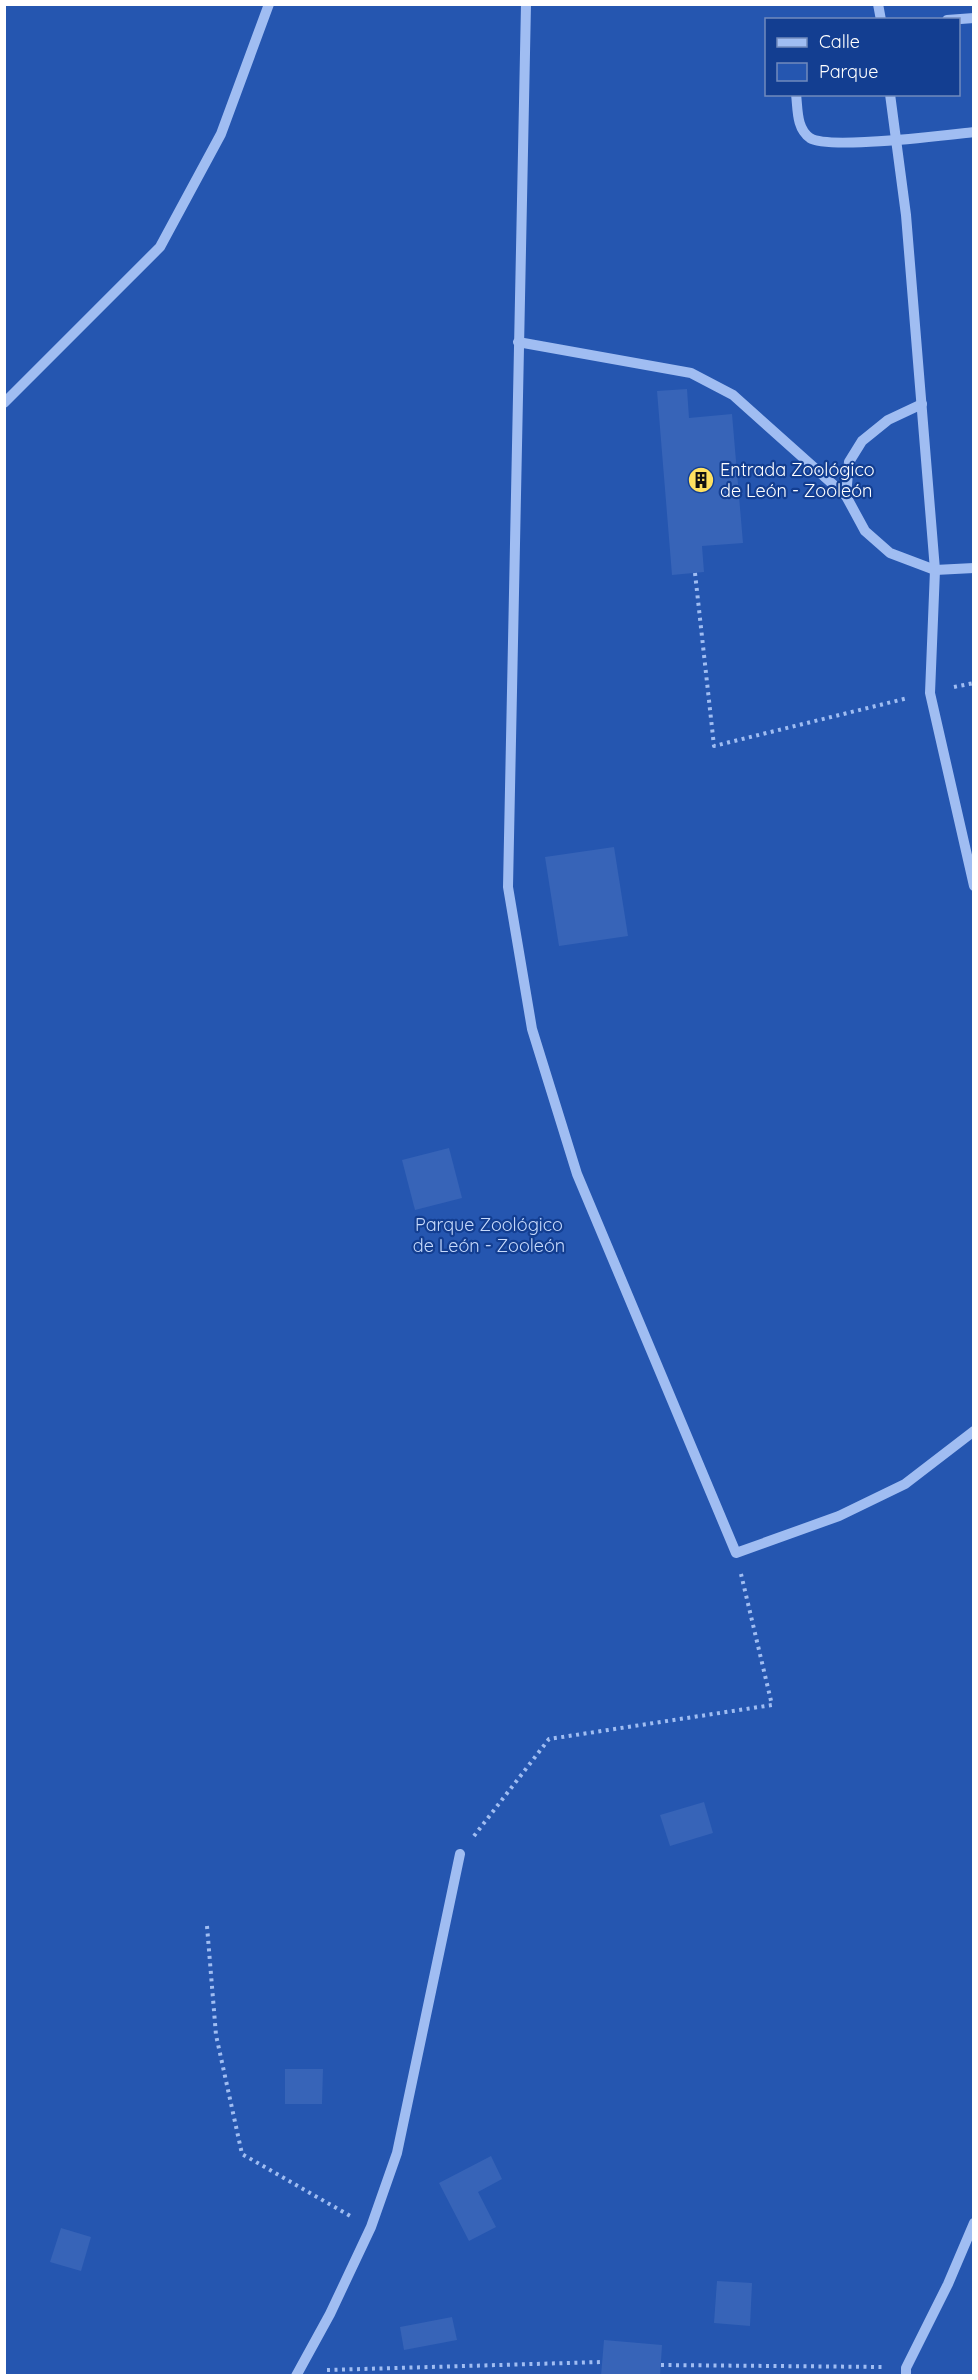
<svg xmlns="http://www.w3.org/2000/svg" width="978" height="2380" font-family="Quicksand,sans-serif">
<rect width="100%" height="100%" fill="#133e91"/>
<path fill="#2556b0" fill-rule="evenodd" d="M5,5H973V2375L5,2376ZM766,20H958V94H766Z"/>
<g fill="#3764b8">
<path d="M687,389L689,418L732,414L743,543L702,546L704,572L672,575L657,391Z"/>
<path d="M614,847L628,936L559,946L545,857Z"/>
<path d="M449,1148L462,1198L415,1210L402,1160Z"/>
<path d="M704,1802L713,1833L670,1846L660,1815Z"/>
<path d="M285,2069H323L322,2104H285Z"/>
<path d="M491,2156L502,2179L478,2192L496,2227L469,2241L439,2183Z"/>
<path d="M61,2228L91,2237L81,2271L50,2262Z"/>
<path d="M717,2281L752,2283L750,2326L714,2323Z"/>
<path d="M452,2317L457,2340L404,2350L400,2327Z"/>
<path d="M604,2340L662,2345L660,2376H601Z"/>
</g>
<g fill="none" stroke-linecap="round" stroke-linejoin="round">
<g stroke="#a0bdf2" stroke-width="4" stroke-dasharray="3 4.5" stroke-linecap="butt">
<path d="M695,573L714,746L908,698"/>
<path d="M954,687L974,683"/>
<path d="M474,1836L549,1739L772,1705L741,1574"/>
<path d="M207,1926L216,2035L242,2154L352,2217"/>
<path d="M661,2365L885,2367"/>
<path d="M327,2370L602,2362"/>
</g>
<g stroke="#a0bdf2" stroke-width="10">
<path d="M526,4L508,887L532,1029L577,1174L736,1553L839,1516L905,1484L974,1431"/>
<path d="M878,4L881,20"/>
<path d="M947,20L974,18"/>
<path d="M796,94C798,109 796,128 810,138C828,150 947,135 974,132"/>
<path d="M890,94L906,215L935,570L930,693L974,886"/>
<path d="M518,342L691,373L733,395L846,496"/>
<path d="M4,403L160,247L221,134L269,4"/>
<path d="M922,404L888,420L862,441L849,462L846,496L865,531L890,553L935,570L974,568"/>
<path d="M296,2376L330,2314L371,2227L397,2153L460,1854"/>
<path d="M906,2376V2368L948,2284L974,2223"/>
</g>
</g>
<defs>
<g id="building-disc" transform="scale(1.35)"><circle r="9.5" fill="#ffe160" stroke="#133e91"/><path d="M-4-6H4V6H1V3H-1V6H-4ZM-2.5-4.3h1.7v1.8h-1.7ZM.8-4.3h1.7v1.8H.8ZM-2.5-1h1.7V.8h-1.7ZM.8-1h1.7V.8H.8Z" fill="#111"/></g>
</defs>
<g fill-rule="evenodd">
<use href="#building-disc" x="701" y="480"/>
</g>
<g text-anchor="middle" stroke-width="4.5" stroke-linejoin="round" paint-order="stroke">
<g font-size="18" fill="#fff" stroke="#133e91" text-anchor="start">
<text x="720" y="476">Entrada Zoológico<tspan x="720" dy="21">de León - Zooleón</tspan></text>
</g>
<g font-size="18" fill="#c7dafc" stroke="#133e91">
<text x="489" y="1231">Parque Zoológico<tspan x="489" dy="21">de León - Zooleón</tspan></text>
</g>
</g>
<rect width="978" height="2380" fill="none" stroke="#ffffff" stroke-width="12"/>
<rect x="765" y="18" width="195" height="78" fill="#133e91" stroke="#718bbd" stroke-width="1.5"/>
<rect x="777" y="38" width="30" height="9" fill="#a0bdf2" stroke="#718bbd" stroke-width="1.5"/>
<text x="819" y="48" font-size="18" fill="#ffffff">Calle</text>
<rect x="777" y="63" width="30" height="18" fill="#2556b0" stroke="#718bbd" stroke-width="1.5"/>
<text x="819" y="78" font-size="18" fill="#ffffff">Parque</text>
</svg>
